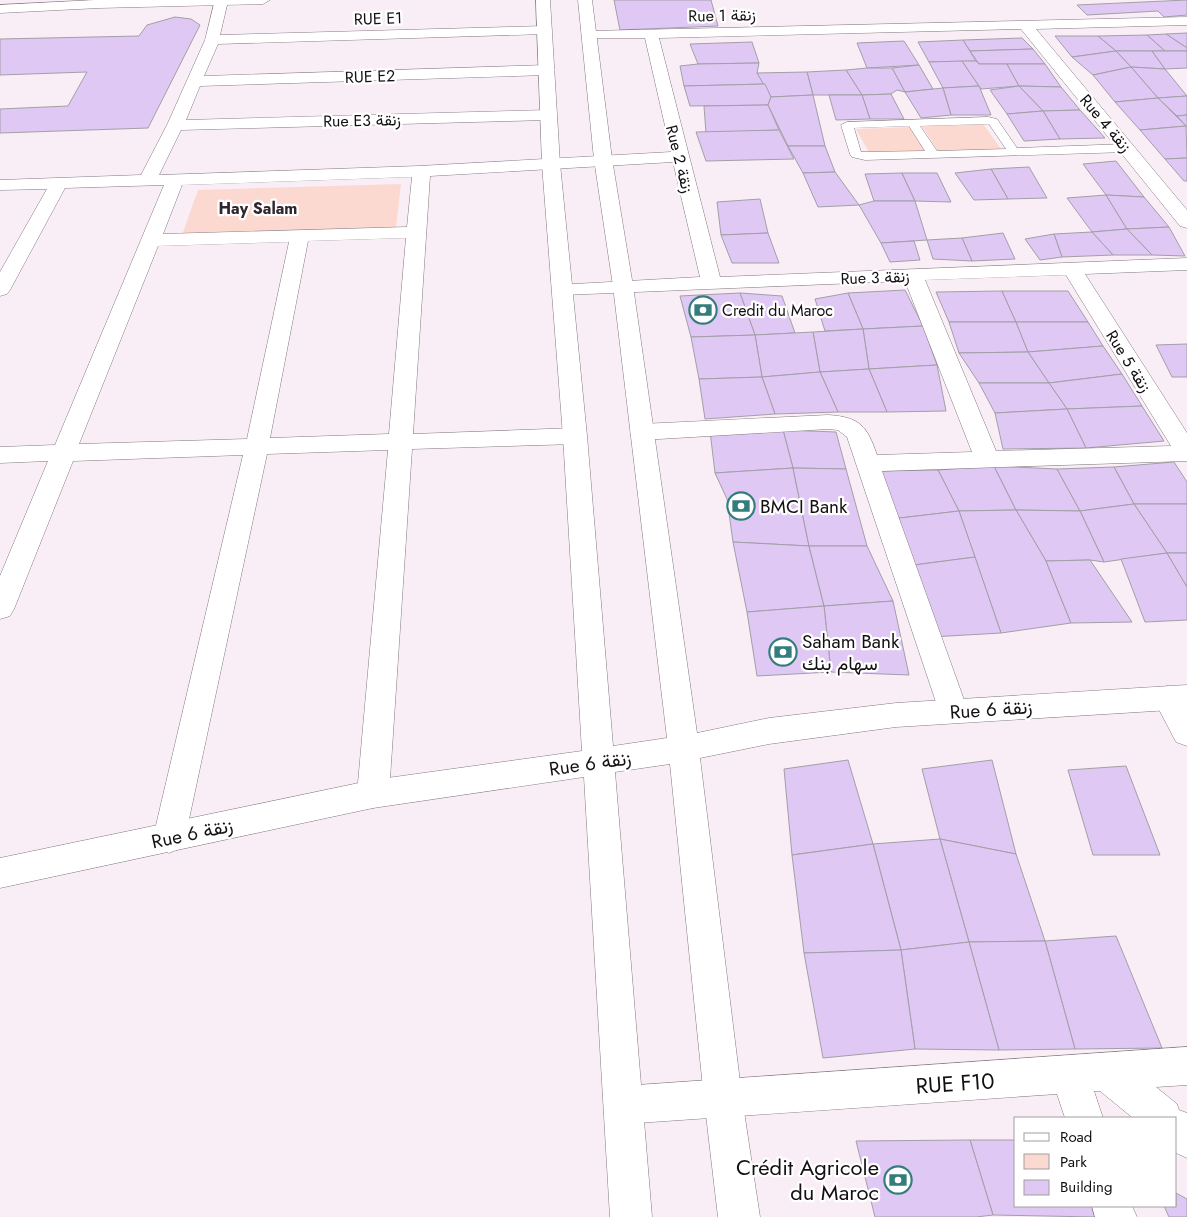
<svg xmlns="http://www.w3.org/2000/svg" width="1187" height="1217" font-family="Jost,Vazirmatn,sans-serif">
<rect width="100%" height="100%" fill="#f9eef5"/>
<g fill="#fcd9d0">
<path d="M983,124L1001,149L938,151L922,126Z"/>
<path d="M911,127L926,152L870,154L856,129Z"/>
<path d="M401,184L396,227L182,235L198,190Z"/>
</g>
<g fill="#dfc9f4" stroke="#a39ea8">
<path d="M614,0H711L718,26L620,30Z"/>
<path d="M1187,0V15L1164,17L1158,11L1087,15L1077,5Z"/>
<path d="M175,17L191,19L200,25L148,128L0,133V109L68,106L87,72L0,75V39L139,36L147,25Z"/>
<path d="M1187,33V48L1166,34Z"/>
<path d="M1166,34L1187,48V51H1165L1147,35Z"/>
<path d="M1147,35L1165,51H1116L1098,36Z"/>
<path d="M1055,36H1098L1116,51L1072,57Z"/>
<path d="M1022,38L1033,49L970,51L963,40Z"/>
<path d="M963,40L976,61L929,62L918,42Z"/>
<path d="M904,41L919,65L867,68L857,43Z"/>
<path d="M752,42L759,63L698,64L690,44Z"/>
<path d="M1033,49L1045,64H979L970,51Z"/>
<path d="M1116,51H1152L1165,69L1131,67Z"/>
<path d="M1116,51L1131,67L1093,75L1072,57Z"/>
<path d="M1152,51H1187V68L1165,69Z"/>
<path d="M962,61L979,86L943,88L929,62Z"/>
<path d="M962,61H976L979,64H1007L1019,86L981,89Z"/>
<path d="M759,63L757,73L765,84L684,86L680,66L698,64Z"/>
<path d="M1007,64H1045L1061,87L1019,86Z"/>
<path d="M919,65L933,89L905,92L892,68Z"/>
<path d="M1131,67L1165,69L1187,96L1158,98Z"/>
<path d="M1131,67L1158,98L1115,102L1093,75Z"/>
<path d="M867,68H892L905,92L897,90L891,94L862,95L846,70Z"/>
<path d="M846,70L862,95H813L807,72Z"/>
<path d="M807,72L813,95L771,97L757,73Z"/>
<path d="M765,84L771,97L768,105L690,106L684,86Z"/>
<path d="M979,86L991,115H951L943,88Z"/>
<path d="M1019,86L1061,87L1080,110L1043,111Z"/>
<path d="M1019,86L1043,111L1007,114L990,90Z"/>
<path d="M943,88L951,115L921,118L905,92Z"/>
<path d="M891,94L904,119H870L862,95Z"/>
<path d="M813,95L825,146H788L768,105L771,97Z"/>
<path d="M829,95H862L870,119L836,120Z"/>
<path d="M1187,96V115L1177,116L1158,98Z"/>
<path d="M1158,98L1186,126L1140,130L1115,102Z"/>
<path d="M768,105L779,130L706,133L704,106Z"/>
<path d="M1080,110L1105,138L1060,139L1043,111Z"/>
<path d="M1043,111L1060,139L1024,141L1007,114Z"/>
<path d="M1187,115V127L1177,116Z"/>
<path d="M1186,126L1187,158L1165,159L1140,130Z"/>
<path d="M779,130L794,159L706,161L696,132Z"/>
<path d="M788,146H825L835,172L803,173Z"/>
<path d="M1187,158V181H1184L1165,159Z"/>
<path d="M1116,161L1144,197L1106,195L1083,164Z"/>
<path d="M1029,167L1047,198L1008,199L991,169Z"/>
<path d="M991,169L1008,199L974,200L955,173Z"/>
<path d="M835,172L859,205L818,207L803,173Z"/>
<path d="M902,173L915,201H874L865,174Z"/>
<path d="M902,173H937L951,202L915,201Z"/>
<path d="M1106,195L1127,229L1092,232L1067,198Z"/>
<path d="M1106,195L1144,197L1169,227L1127,229Z"/>
<path d="M760,199L768,233L721,235L717,202Z"/>
<path d="M874,201H915L927,240L881,243L859,205Z"/>
<path d="M1169,227L1185,256L1152,255L1127,229Z"/>
<path d="M1127,229L1152,255H1113L1092,232Z"/>
<path d="M1092,232L1113,255L1062,257L1054,234Z"/>
<path d="M768,233L779,263H732L721,235Z"/>
<path d="M1003,233L1015,259L972,261L962,238Z"/>
<path d="M1054,234L1062,257L1040,260L1025,239Z"/>
<path d="M962,238L972,261L933,259L927,240Z"/>
<path d="M914,241L920,260L890,262L881,243Z"/>
<path d="M905,290L923,326L863,329L848,293Z"/>
<path d="M1002,291L1016,322H949L936,292Z"/>
<path d="M1002,291H1068L1088,322H1016Z"/>
<path d="M740,293L782,296L795,333L755,335Z"/>
<path d="M740,293L755,335L691,337L680,296Z"/>
<path d="M848,293L863,329L825,331L815,299Z"/>
<path d="M949,322H1016L1028,352L959,353Z"/>
<path d="M1016,322H1088L1103,346L1028,352Z"/>
<path d="M923,326L937,365L869,369L863,329Z"/>
<path d="M863,329L869,369L820,372L813,332Z"/>
<path d="M813,332L820,372L762,377L755,335Z"/>
<path d="M755,335L762,377L699,379L691,337Z"/>
<path d="M1187,344V377H1172L1156,345Z"/>
<path d="M1103,346L1122,374L1049,383L1028,352Z"/>
<path d="M1028,352L1049,383H979L959,353Z"/>
<path d="M937,365L946,411L887,412L869,369Z"/>
<path d="M869,369L887,412H838L820,372Z"/>
<path d="M820,372L838,412L775,414L762,377Z"/>
<path d="M1122,374L1142,406L1067,409L1049,383Z"/>
<path d="M762,377L775,414L705,419L699,379Z"/>
<path d="M979,383H1049L1067,409L995,413Z"/>
<path d="M1142,406L1164,441L1086,448L1067,409Z"/>
<path d="M1067,409L1086,448L1003,449L995,413Z"/>
<path d="M783,430L836,432L846,469L793,468Z"/>
<path d="M783,430L793,468L715,473L710,431Z"/>
<path d="M1174,462L1187,482V504H1134L1114,467Z"/>
<path d="M994,466L1016,510L959,511L938,470Z"/>
<path d="M994,466L1057,469L1080,511L1016,510Z"/>
<path d="M1114,467L1134,504L1080,511L1057,469Z"/>
<path d="M793,468L809,546L733,542L727,499L715,473Z"/>
<path d="M793,468L846,469L867,546H809Z"/>
<path d="M938,470L959,511L891,519L878,471Z"/>
<path d="M1134,504H1187V553H1167Z"/>
<path d="M1134,504L1167,553L1104,562L1080,511Z"/>
<path d="M1016,510L1080,511L1104,562L1090,560L1046,561Z"/>
<path d="M1016,510L1046,561L1071,623L1001,633L959,511Z"/>
<path d="M959,511L975,557L914,565L891,519Z"/>
<path d="M733,542L809,546L824,606L747,612Z"/>
<path d="M809,546H867L893,601L824,606Z"/>
<path d="M1167,553L1187,587V620L1145,622L1121,559Z"/>
<path d="M1167,553H1187V587Z"/>
<path d="M975,557L1001,633L931,637L914,565Z"/>
<path d="M1090,560L1132,622L1071,623L1046,561Z"/>
<path d="M893,601L909,675L831,672L824,606Z"/>
<path d="M824,606L831,672L757,676L747,612Z"/>
<path d="M848,760L873,844L792,855L784,769Z"/>
<path d="M992,760L1016,854L940,839L922,769Z"/>
<path d="M1126,766L1160,855H1093L1068,770Z"/>
<path d="M940,839L1016,854L1045,941L969,942Z"/>
<path d="M940,839L969,942L901,950L873,844Z"/>
<path d="M873,844L901,950L804,953L792,855Z"/>
<path d="M1116,936L1162,1048L1075,1049L1045,941Z"/>
<path d="M1045,941L1075,1049L999,1050L969,942Z"/>
<path d="M969,942L999,1050L915,1049L901,950Z"/>
<path d="M901,950L915,1049L823,1058L804,953Z"/>
<path d="M970,1140H1016V1206H1093L1096,1217L993,1215Z"/>
<path d="M970,1140L993,1215L976,1217H875L856,1141Z"/>
<path d="M1176,1193L1187,1199V1217H1169L1164,1206H1176Z"/>
</g>
<g fill="none" stroke-linecap="round" stroke-linejoin="round">
<g stroke="#837980" stroke-width="1">
<path id="lane" d="M988,117L997,119L1017,148L1127,144L1133,148L1127,152L865,160L852,157L850,154L841,125L847,122ZM989,124L1006,149L937,151L920,126ZM909,126L925,151L861,152L854,128Z"/>
</g>
<g stroke="#837980" stroke-width="1">
<g id="street">
<path d="M215,0L228,1L220,35L545,26L550,27L552,30L550,33L545,34L218,44L204,76L547,65L552,67L555,70L552,73L547,75L200,86L186,120L548,110L554,112L556,115L554,118L548,120L181,130L159,175L419,166L671,152L645,38H584L582,35L584,32L589,31L1187,17V25L1036,29L1187,210V228L1180,226L1021,29L659,38L720,277L1187,258V270L1085,274L1187,433V461L882,471L968,711L964,720L953,723L942,720L847,437L838,430L828,429L642,440L634,437L630,432L634,427L642,424L828,415C860,417 867,426 877,455L972,452L905,281L563,295L556,293L553,289L556,285L700,277L673,162L430,176L413,434L575,428L583,431L587,436L583,441L575,444L412,449L389,794L384,804L373,808L362,804L357,794L388,450L267,454L185,838L181,848L169,853L157,848L153,838L243,455L73,461L14,609L10,616L0,619V576L48,461L0,463V447L55,445L164,185L65,188L10,290L7,294L0,296V272L47,189L0,190V180L141,175L167,125L205,40ZM412,177L407,227L163,234L182,185ZM406,238L389,434L270,438L308,241ZM289,242L247,439L79,444L158,246ZM1066,275L1171,446L996,451L925,280Z"/>
<path d="M1168,686L1178,690L1187,705V746L1176,742L1153,698L1158,690Z"/>
<path d="M1187,1047V1085L1156,1087L1177,1104L1179,1110L1187,1113V1158L1176,1153V1118H1133L1100,1091H1094L1103,1118H1065L1057,1094L623,1124L609,1119L604,1105L609,1091L623,1086Z"/>
<path d="M1092,1206H1132L1137,1217H1095Z"/>
</g>
</g>
<g stroke="#837980" stroke-width="1">
<g id="secondary">
<path d="M95,0H270L263,4L99,8L0,13V5Z"/>
<path d="M536,0H550L560,164L587,436L613,746L667,738L613,286L594,159L578,0H592L612,159L633,286L697,733L769,718L896,703L1187,685V709L896,727L769,744L700,758L742,1098L760,1217H718L704,1098L670,764L615,772L652,1217H610L584,777L373,808L0,888V858L373,780L582,751L563,436L542,164Z"/>
</g>
</g>
<use href="#lane" fill="#fff" fill-rule="evenodd"/>
<use href="#street" fill="#fff" fill-rule="evenodd"/>
<use href="#secondary" fill="#fff" fill-rule="evenodd"/>
</g>
<defs>
<g id="bank-ring" transform="scale(1.4375)"><circle r="9.5" fill="#fff" stroke="#347d7c" stroke-width="1.5"/><path d="M-6-4H6V4H-6ZM0-2.3a2.3 2.3 0 1 0 0 4.6a2.3 2.3 0 1 0 0-4.6Z" fill="#347d7c"/></g>
</defs>
<g fill-rule="evenodd">
<use href="#bank-ring" x="703" y="310"/>
<use href="#bank-ring" x="741" y="506"/>
<use href="#bank-ring" x="783" y="652"/>
<use href="#bank-ring" x="898" y="1180"/>
</g>
<g text-anchor="middle" stroke-width="4.5" stroke-linejoin="round" paint-order="stroke">
<g font-size="16" fill="#130f12" stroke="#fff">
<text transform="translate(722 15) rotate(-1)" y="6">Rue 1 زنقة</text>
<text transform="translate(378 18) rotate(-2)" y="6">RUE E1</text>
<text transform="translate(370 76) rotate(-2)" y="6">RUE E2</text>
<text transform="translate(362 120) rotate(-1)" y="6">Rue E3 زنقة</text>
<text transform="translate(1106 123) rotate(50)" y="6">Rue 4 زنقة</text>
<text transform="translate(680 159) rotate(76)" y="6">Rue 2 زنقة</text>
<text transform="translate(875 277) rotate(-2)" y="6">Rue 3 زنقة</text>
<text transform="translate(1129 361) rotate(58)" y="6">Rue 5 زنقة</text>
</g>
<g font-size="16" font-weight="bold" fill="#2f272d" stroke="#fff">
<text x="258" y="214">Hay Salam</text>
</g>
<g font-size="16" fill="#130f12" stroke="#fff" text-anchor="start">
<text x="722" y="316">Credit du Maroc</text>
</g>
<g font-size="19" fill="#130f12" stroke="#fff" text-anchor="start">
<text x="760" y="513">BMCI Bank</text>
<text x="802" y="648">Saham Bank<tspan x="802" dy="22">سهام بنك</tspan></text>
</g>
<g font-size="19" fill="#130f12" stroke="#fff">
<text transform="translate(991 709) rotate(-4)" y="7">Rue 6 زنقة</text>
<text transform="translate(590 763) rotate(-8)" y="7">Rue 6 زنقة</text>
<text transform="translate(192 833) rotate(-12)" y="7">Rue 6 زنقة</text>
</g>
<g font-size="22" fill="#130f12" stroke="#fff">
<text transform="translate(955 1083) rotate(-4)" y="8">RUE F10</text>
</g>
<g font-size="22" fill="#130f12" stroke="#fff" text-anchor="end">
<text x="879" y="1175">Crédit Agricole<tspan x="879" dy="25">du Maroc</tspan></text>
</g>
</g>
<rect x="1014" y="1117" width="162" height="90" fill="#ffffff" stroke="#a19fa0"/>
<rect x="1024" y="1133" width="25" height="8" fill="#ffffff" stroke="#a19fa0"/>
<text x="1060" y="1142" font-size="15" fill="#130f12">Road</text>
<rect x="1024" y="1154" width="25" height="15" fill="#fcd9d0" stroke="#a19fa0"/>
<text x="1060" y="1167" font-size="15" fill="#130f12">Park</text>
<rect x="1024" y="1180" width="25" height="15" fill="#dfc9f4" stroke="#a19fa0"/>
<text x="1060" y="1192" font-size="15" fill="#130f12">Building</text>
</svg>
